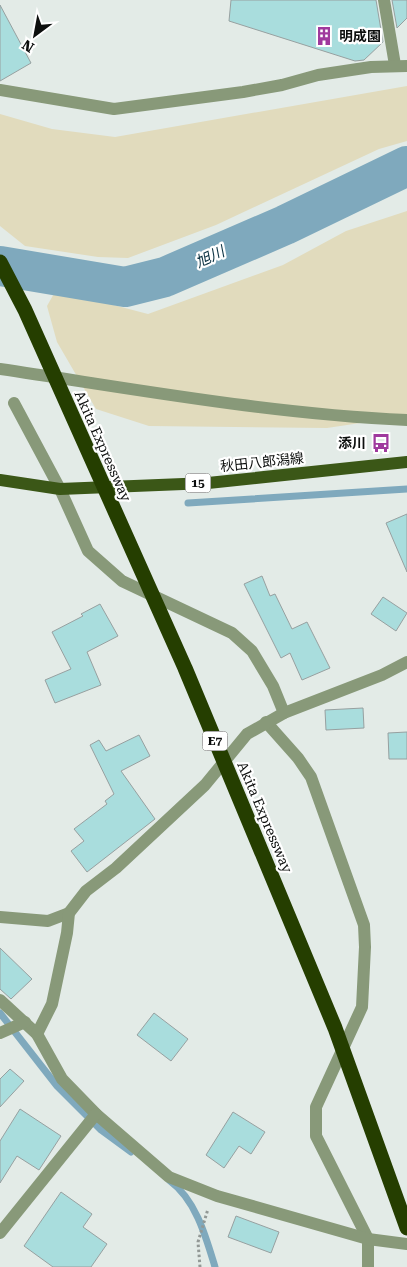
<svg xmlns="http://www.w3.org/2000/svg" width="407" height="1267" font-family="'Roboto Serif','Noto Sans JP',serif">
<rect width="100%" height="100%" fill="#e3ebe7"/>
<g fill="#e1dbbd">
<path d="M407,86V141L379,149L216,225L128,258L98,257L25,246L0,226V114L52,129L115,137Z"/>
<path d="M407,211V416L327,428L149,426L96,409L57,342L47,306L56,290L148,314L283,265L346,231Z"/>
</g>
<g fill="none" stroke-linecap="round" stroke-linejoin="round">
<g stroke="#7fa9bd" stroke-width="7">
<path d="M188,503L407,489"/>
<path d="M0,1013L57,1086L101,1130L131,1152"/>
<path d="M170,1181C196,1200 206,1237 215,1267"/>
</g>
<path stroke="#7fa9bd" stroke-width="40" d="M0,266L125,287L165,277L285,225L407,166"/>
</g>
<g fill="#a9dddd" stroke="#97a0a0">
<path d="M231,0H376L383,42L364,60L355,61L229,21Z"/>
<path d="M392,0H407V18L397,28Z"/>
<path d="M0,5L31,63L0,81Z"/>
<path d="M407,514V572L386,523Z"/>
<path d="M262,576L270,596L275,594L292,629L307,622L330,668L302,680L290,653L281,658L244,584Z"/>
<path d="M383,597L407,613L396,631L371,614Z"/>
<path d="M100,604L118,636L87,652L101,685L55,703L45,680L71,669L52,632L83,616L81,614Z"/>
<path d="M363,708L364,728L326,730L325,710Z"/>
<path d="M407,732V759H389L388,733Z"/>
<path d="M139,735L150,756L121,771L155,819L87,872L71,851L84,841L74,829L107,804L105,801L114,794L90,745L99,740L106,751Z"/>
<path d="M0,948L32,979L11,999L0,989Z"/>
<path d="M154,1013L188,1039L171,1061L137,1035Z"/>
<path d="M10,1069L24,1081L0,1107V1079Z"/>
<path d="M20,1109L61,1136L39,1170L17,1156L0,1183V1141Z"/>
<path d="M233,1112L265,1132L251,1154L239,1146L224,1168L206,1155Z"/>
<path d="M61,1192L92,1214L83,1227L107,1244L91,1267H53L24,1246Z"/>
<path d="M236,1216L279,1232L271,1253L228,1237Z"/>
</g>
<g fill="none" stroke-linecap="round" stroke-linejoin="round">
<path stroke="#929895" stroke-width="3" stroke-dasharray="2.5 2.5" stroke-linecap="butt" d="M200,1267L198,1242L208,1209"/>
<g stroke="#889979" stroke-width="12">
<path d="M384,0L395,65"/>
<path d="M0,90L114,109L243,92L282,85L318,75L371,67L407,66"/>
</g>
<g stroke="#889979" stroke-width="12">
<path d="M0,369C135,389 271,414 407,420"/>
<path d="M14,403L60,489L88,551L122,581L232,633L252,651L273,686L284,713"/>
<path d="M266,722L298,758L311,777L364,925L365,947L362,1007L316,1107V1136L368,1239V1267"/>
<path d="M0,917L48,921L69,913"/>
<path d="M0,1000L37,1034L62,1079L96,1114L169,1177L217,1196L368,1239L407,1244"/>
<path d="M0,1033L25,1022"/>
<path d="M37,1034L52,1004L67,933L69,913L86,891L116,868L205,785L247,734L284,713L382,675L407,662"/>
<path d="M0,1233L96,1114"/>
</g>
<path stroke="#3b5717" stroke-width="12" d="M0,480L60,489L208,483L407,462"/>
<path stroke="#253e00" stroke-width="15" d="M0,262L25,310L185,668L335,1028L407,1228"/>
</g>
<defs>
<g id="building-bare" transform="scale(1.5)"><path d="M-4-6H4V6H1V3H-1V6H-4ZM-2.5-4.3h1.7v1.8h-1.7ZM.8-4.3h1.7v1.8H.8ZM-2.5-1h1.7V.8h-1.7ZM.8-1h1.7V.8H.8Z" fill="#9f399d" stroke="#fff" stroke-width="2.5" paint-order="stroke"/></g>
<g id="bus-bare" transform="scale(1.5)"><path d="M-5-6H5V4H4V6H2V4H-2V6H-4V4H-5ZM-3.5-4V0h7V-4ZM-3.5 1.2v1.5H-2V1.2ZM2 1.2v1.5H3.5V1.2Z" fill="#9f399d" stroke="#fff" stroke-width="2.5" paint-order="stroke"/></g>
</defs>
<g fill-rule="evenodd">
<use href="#building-bare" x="324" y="36"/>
<use href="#bus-bare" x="381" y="443"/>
</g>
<g text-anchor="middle" stroke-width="4.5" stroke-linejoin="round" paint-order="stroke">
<g fill="#fff" stroke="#565756" stroke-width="1">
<rect x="185.5" y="473.5" width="25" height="19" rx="4"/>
<rect x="202.5" y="731.5" width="25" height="19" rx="4"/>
</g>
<g font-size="12" font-weight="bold" fill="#0d0f0e">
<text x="198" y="487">15</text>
<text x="215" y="745">E7</text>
</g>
<g font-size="14" font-weight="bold" fill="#0d0f0e" stroke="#fff" text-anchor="start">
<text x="339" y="41">明成園</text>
<text x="366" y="448" text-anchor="end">添川</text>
</g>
<g font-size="14" fill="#0d0f0e" stroke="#fff">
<text transform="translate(103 446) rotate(66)" y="5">Akita Expressway</text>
<text transform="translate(262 462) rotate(-6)" y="5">秋田八郎潟線</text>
<text transform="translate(265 817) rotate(67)" y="5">Akita Expressway</text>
</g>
<g font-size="15" font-style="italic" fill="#0e3444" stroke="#fff">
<text transform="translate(210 257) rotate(-25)" y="5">旭川</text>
</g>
</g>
<g transform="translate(35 35) rotate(212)" stroke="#ffffff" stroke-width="4" paint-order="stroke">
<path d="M0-4L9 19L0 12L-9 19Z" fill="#0d0f0e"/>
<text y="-8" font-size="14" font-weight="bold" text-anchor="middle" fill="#0d0f0e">N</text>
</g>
</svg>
